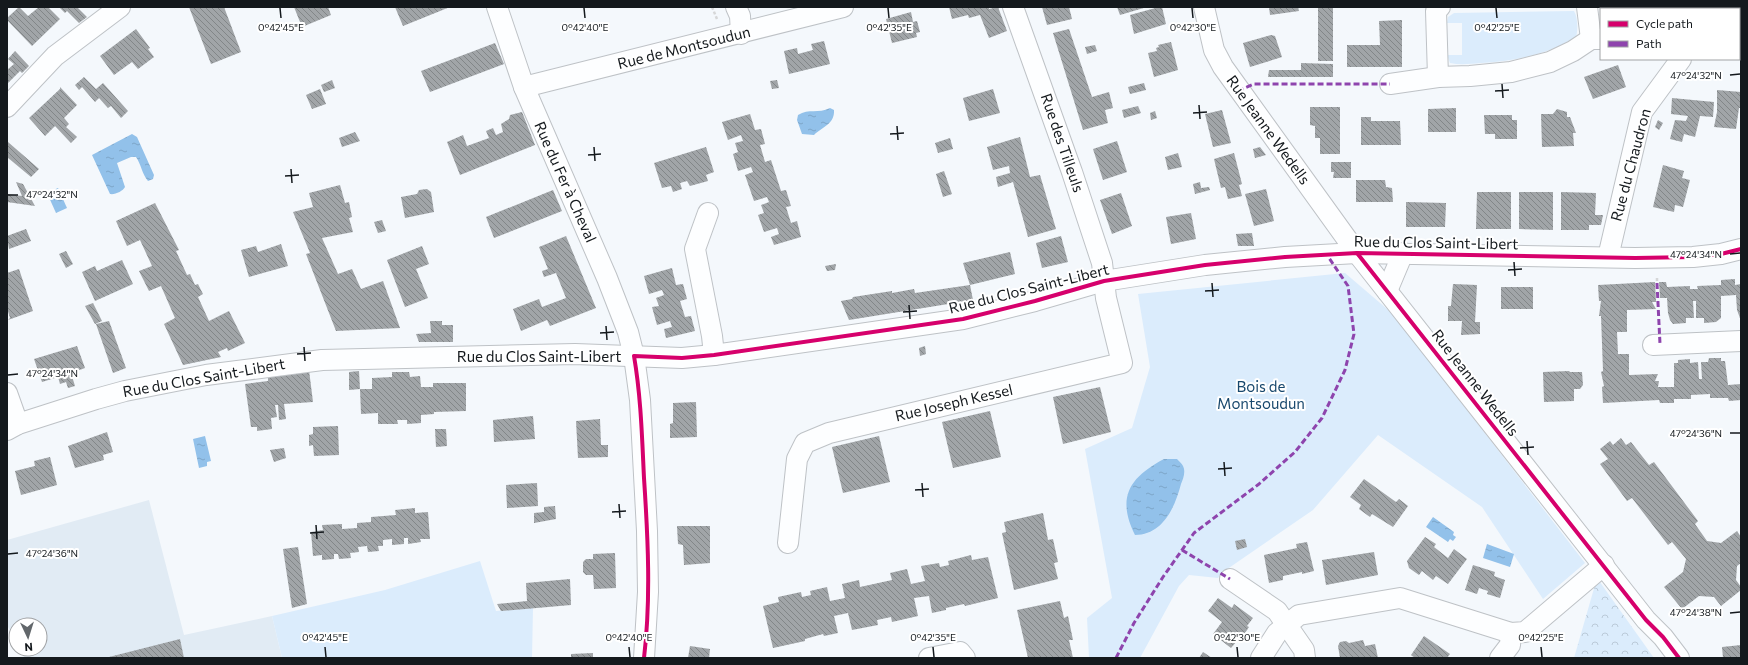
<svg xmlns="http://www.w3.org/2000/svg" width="1748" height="665" font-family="Commissioner,sans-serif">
<defs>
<pattern id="forest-crowns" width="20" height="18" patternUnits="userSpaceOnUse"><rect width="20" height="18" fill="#dbecfc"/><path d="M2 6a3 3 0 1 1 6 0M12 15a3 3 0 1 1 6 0" fill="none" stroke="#bbcad8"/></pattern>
<pattern id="water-ripples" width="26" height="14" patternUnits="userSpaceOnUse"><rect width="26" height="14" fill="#92c1ea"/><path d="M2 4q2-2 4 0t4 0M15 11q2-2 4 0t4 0" fill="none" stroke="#7da5c8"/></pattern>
<pattern id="building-back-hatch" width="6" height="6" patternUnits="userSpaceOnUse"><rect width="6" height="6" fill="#a1a5a8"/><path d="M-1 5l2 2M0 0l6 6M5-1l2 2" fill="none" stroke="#828688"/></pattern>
</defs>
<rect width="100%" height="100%" fill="#f4f8fc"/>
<path fill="#e1ebf4" d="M149,500L184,635L272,616L282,658H24L20,649H40V625H16V642L7,625V540Z"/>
<g fill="#dbecfc">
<path d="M1574,11C1578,18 1578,30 1576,37C1547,55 1514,61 1481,63C1470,64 1460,65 1450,63L1447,55H1462V23H1447L1448,17L1454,13Z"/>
<path d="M1345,273L1393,314L1585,563L1543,599L1482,507L1378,435L1313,510L1223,572L1218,578L1189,575L1179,586L1140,658H1089L1087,618L1112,598L1085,449L1132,428L1150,367L1138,294Z"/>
<path d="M480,561L496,611L533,608L532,658H282L272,616L385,590Z"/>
</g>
<path fill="url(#forest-crowns)" d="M1597,578L1654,658H1574Z"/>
<g fill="url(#water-ripples)">
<path d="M830,108L834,110C835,124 822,127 814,135L802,134L797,120L798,115C809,108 818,114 830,108Z"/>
<path d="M132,134L137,137L154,175L153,179L148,181C142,174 141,164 136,157H131L117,163L125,187C123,191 115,195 110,194L92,155Z"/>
<path d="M58,188L67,208L56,213L47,193Z"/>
<path d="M205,436L211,461L207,462V466L199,468L193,439Z"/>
<path d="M1164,459H1177C1179,461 1182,464 1183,466C1186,472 1183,479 1181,484C1175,507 1163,535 1135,535C1116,497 1130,477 1164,459Z"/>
<path d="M1433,517L1454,532L1453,535L1456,537L1453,541L1450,539L1448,542L1426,527Z"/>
<path d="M1487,544L1514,554L1510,567L1483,558Z"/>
</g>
<g fill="url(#building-back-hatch)">
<path d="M19,7L28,16L39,7H48L60,19L32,46L7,20V18Z"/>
<path d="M59,7H77L87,17L79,23L67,11L65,13Z"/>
<path d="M189,7H224L241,52L211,64Z"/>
<path d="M294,7H328L331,15L302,27Z"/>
<path d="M395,7H450L403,26Z"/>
<path d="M949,7H989V9L998,7L1007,31L989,38L980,15L969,18L968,15L952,19Z"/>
<path d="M1042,7H1069L1072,19L1047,25Z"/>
<path d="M1117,7H1147L1120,15Z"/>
<path d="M1159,7H1162L1166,24L1134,34L1130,15Z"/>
<path d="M1269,7H1298L1299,11L1270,15Z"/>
<rect x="1318" y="7" width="15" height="54"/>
<path d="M1640,7H1673V9H1641Z"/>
<path d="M911,12L913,22L917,21L920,32L916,33L917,37L892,43L886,19Z"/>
<path d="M1402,20V67H1347V45H1380L1379,21Z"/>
<path d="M136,29L150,48L148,49L154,57L138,69L132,62L114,75L100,56Z"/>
<path d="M1069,29L1092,97L1109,92L1113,108L1105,110L1108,123L1083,130L1053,33Z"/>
<path d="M1271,35L1275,36L1282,57L1250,67L1243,43Z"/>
<path d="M824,41L830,64L789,74L784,51L797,48L798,54L813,50L811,44Z"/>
<path d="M1171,42L1178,70L1154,77L1148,53L1157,51L1156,48L1159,47L1158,45Z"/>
<path d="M495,43L504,64L430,92L421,71Z"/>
<path d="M1095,45L1097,51L1087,54L1085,47Z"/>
<path d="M15,51L29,66L22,73L20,71L7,84V70L14,64L8,59Z"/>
<path d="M1301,63L1333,64V77H1268L1269,70H1301Z"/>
<path d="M1618,65L1626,87L1593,99L1584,77Z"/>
<path d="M84,77L96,89L103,83L128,111L121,118L111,106L108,108L99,98L95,102L82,87L79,90L75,85Z"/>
<path d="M332,80L335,88L324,92L321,85Z"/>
<path d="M777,80L779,88L772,89L770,81Z"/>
<path d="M1144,83L1146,90L1130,94L1128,87Z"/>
<path d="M60,87L77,105L64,118L69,124L66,127L77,137L71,143L55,126L45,136L29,118L60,89Z"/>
<path d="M320,89L326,104L312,109L306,95Z"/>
<path d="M993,89L1000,113L969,121L963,98Z"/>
<path d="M1717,90L1741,92V108H1739L1736,129L1714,127L1717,112Z"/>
<path d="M1672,98L1714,102L1713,117L1700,116L1695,137L1684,134L1682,142L1670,139L1675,120L1686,121L1688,116L1671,114Z"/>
<path d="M1138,106L1141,113L1124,118L1122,110Z"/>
<path d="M1310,107H1340V154H1320V138H1315V126L1310,125Z"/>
<path d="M1456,108V132H1428V109Z"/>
<path d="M1557,109L1567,112V117H1570L1576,133H1573L1574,146L1542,147L1541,114H1553Z"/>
<path d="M1222,110L1231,143L1213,147L1205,114Z"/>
<path d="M1155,111L1157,118L1151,120L1150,113Z"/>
<path d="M522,112L535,145L460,175L447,142L463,135L467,146L489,138L486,131L493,128L496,135L503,132L501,124L509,119L510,115Z"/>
<path d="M750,114L755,130L761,129L765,144L760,145L765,162L771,160L781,191L786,190L791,206L786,207L791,223L797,221L801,237L774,245L771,237L779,234L777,228L764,232L758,215L764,213L761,205L769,202L767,197L754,201L745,175L753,172L751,167L738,171L733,154L738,152L735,143L743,141L741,135L728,140L722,122Z"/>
<path d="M1484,115H1512V120H1517V139H1495V134H1485Z"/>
<path d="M1361,117H1371V121H1400L1401,145H1361Z"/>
<path d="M1658,120L1663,123L1659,130L1655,127Z"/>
<path d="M355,132L360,141L342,147L339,138Z"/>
<path d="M1020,137L1030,177L1040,175L1056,229L1028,237L1013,182L998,187L996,177L1010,173L1009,166L993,170L987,147Z"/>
<path d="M950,138L953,149L938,153L935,143Z"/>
<path d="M1117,141L1127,172L1103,180L1093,149Z"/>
<path d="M8,142L39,169L31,177L7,157Z"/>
<path d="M706,147L714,172L706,175L708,181L690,186L687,181L680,183L682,189L673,192L671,186L662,188L654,163Z"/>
<path d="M1260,147L1266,155L1255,158L1253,149Z"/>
<path d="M1178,153L1182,167L1168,170L1165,157Z"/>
<path d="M1234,153L1242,184L1239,185L1242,196L1228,199L1225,187L1221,188L1214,159Z"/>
<path d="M1331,162H1351V178H1333L1334,172H1331Z"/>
<path d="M1663,165L1684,171L1682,178L1690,180L1683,207L1675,205L1674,212L1653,207Z"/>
<path d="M944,171L952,194L943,197L936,174Z"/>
<path d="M1356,180H1385L1386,187L1392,188L1393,202H1356Z"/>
<path d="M16,182L23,184L35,206L7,202V194L22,196Z"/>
<path d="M1200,182L1201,188L1209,187L1210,190L1195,194L1193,184Z"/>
<path d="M340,185L345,203L349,202L352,217L349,218L353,232L322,238L338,274L352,269L361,289L383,281L400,328L336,331L306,254L310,253L293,212L313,207L309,193Z"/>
<path d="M427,189L431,192L434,212L405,218L401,197L417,194L419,190Z"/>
<path d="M1266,189L1274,221L1254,226L1245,194Z"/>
<path d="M553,190L562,211L494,238L486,217Z"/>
<path d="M1477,192H1511V229H1476Z"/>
<path d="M1519,192H1553V230L1519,229Z"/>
<path d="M1561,192L1596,193L1595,215H1603L1601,225H1589V230H1561Z"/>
<path d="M1121,193L1132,226L1112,234L1100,200Z"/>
<path d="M1406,202L1446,203L1445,227H1406Z"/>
<path d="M155,203L179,250L176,251L187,275L190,274L195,285L198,284L203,294L198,297L209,321L229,311L245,343L228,351L227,348L218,352L221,357L183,365L164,324L175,318L161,286L149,291L139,271L152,266L140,240L127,246L116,221Z"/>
<path d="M1191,213L1196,239L1171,244L1166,217Z"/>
<path d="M382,220L386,231L378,233L374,222Z"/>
<path d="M26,229L31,241L9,249L7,236Z"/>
<path d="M1252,233L1254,246H1238L1236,234Z"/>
<path d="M566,236L596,308L550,326L547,320L521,331L513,309L539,299L542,307L566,298L556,273L544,277L542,271L548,269L539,247Z"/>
<path d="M1061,236L1068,262L1042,268L1036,243Z"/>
<path d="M281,244L288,266L249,277L241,250L256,246L258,252Z"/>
<path d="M422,246L429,264L416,269L428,298L405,307L387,260Z"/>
<path d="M66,251L73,264L66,268L59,254Z"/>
<path d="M1010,252L1015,274L970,285L973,300L849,320L841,301L852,299L853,297L892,291V293L914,289L915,293L970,285L963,263Z"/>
<path d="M122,260L133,284L95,301L82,272L95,266L97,271Z"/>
<path d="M836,264L835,270L827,271L825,266Z"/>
<path d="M672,268L676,285L683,284L687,299L680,301L685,317L691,316L695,331L666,338L664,329L672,327L670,321L657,325L652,307L659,306L656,298L664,295L662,290L649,294L644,276Z"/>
<path d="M19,269L33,311L8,320L10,318L7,308V273Z"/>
<path d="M1735,279V285L1741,284V321L1737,310L1736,295L1721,296V318L1716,322L1704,323V318H1696V301H1693L1694,318H1686V323L1673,324L1670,320L1668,313L1667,298H1660L1659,282H1666L1667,287L1690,286V289H1698L1697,286L1721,285V280Z"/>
<path d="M1655,282L1656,302H1652L1656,309L1627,310V332H1617L1618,354H1629V375L1658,374L1655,381H1659L1658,387H1674V363H1678V360L1690,359V363L1698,362L1699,379H1702L1701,362H1708L1709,358H1721V361H1725L1728,385L1741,384V400L1729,401L1728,398H1710V394L1691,395V399H1674V403H1660L1659,400L1603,403L1602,387L1604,386L1601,372L1603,371L1601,316H1599L1601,301H1599L1598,285Z"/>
<path d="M1453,284L1477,285L1475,322H1480V334L1461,335L1462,321H1448V306H1451Z"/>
<rect x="1501" y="287" width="32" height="22"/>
<path d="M93,303L102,321L95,324L85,306Z"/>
<path d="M109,321L126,368L113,373L96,324Z"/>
<path d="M430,321H442V325H453V342H419L416,334L431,333Z"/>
<path d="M77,346L85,368L71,373L75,386L68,388L66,382L60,384L58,377L42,382L34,359Z"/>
<path d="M925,346L926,354L920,356L919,348Z"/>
<path d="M309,370L313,402L284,404L286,419L279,420L278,405H275L277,417L271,418L272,429L257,431V427H251L245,384L268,381V374Z"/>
<path d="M359,371L360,389L349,390V372Z"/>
<path d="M1569,371L1570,372H1582L1583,385L1580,389H1574V401L1544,402L1543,372Z"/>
<path d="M392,372H409L410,377L420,376L421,387H433V383H466V411L434,412V414L421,415V423L407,424V420H397L398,424H378V413L361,414L360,389H372V378L392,377Z"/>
<path d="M1100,387L1111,432L1063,444L1053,397Z"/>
<path d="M696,402L697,437L670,438V424L673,423V403Z"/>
<path d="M990,411L1001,457L953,468L942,422Z"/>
<path d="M533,416L535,439L494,442L493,420Z"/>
<path d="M600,419L601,445H608V457L578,458L576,421Z"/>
<path d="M338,426L339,455L314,456L313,445L309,446V435L313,434V427Z"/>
<path d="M435,429H446L447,446L436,447Z"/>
<path d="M107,432L113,452L103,455L104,460L75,468L68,446Z"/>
<path d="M879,436L890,482L843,493L832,447Z"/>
<path d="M1621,438L1626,445L1631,442L1649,465L1654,462L1698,521L1695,524L1707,541L1721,543L1737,531L1741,537V563L1737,566L1736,580L1741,587V590L1721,606L1714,597L1699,596L1682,609L1664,587L1683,572L1686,559L1672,542L1668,545L1632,498L1627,501L1600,464L1608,459L1600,449L1610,441L1613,445Z"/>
<path d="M284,448L286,458L274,462L270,450Z"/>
<path d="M50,457L57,485L21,495L15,471L35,466L34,461Z"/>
<path d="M1364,479L1396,502L1399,499L1408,506L1393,527L1372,514L1370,517L1359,509L1361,505L1350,497Z"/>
<path d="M537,483L538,506L507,508L506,485Z"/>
<path d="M555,506L556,519L534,523V513L544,512V507Z"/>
<path d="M415,508V513L428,512L430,539H420L421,542L408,544V538H404V544L392,545V539L383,540V546H378L379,551L368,552L367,546L358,547L359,552L350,553L351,558L339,559L338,554H334V559L322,560V555L313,556L311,532L323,530L322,525L342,524V529L357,528V523L371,522V517L396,515L395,510Z"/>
<path d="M1043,513L1048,540L1053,539L1058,562L1054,563L1058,579L1014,590L1002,533L1006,532L1004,522Z"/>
<path d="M677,526H710V563L684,565L683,545L678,544Z"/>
<path d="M1425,537L1436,544L1434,547L1448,558L1454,549L1467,559L1448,584L1436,576L1433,580L1422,571L1419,575L1409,568L1407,561Z"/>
<path d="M1245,539L1247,547L1237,550L1235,541Z"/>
<path d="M1307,542L1314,571L1302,574V572L1283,576V580L1269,583L1264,555L1297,548L1296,544Z"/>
<path d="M298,547L307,604L292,608L283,549Z"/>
<path d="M1374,552L1378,575L1326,585L1322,560Z"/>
<path d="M615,553L616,588L594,589L593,575H586L583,572V562L586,559H593V554Z"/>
<path d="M971,555L972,560L988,557L998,598L965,606L964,604L946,608V610L932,613L929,596L914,598L918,616L892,622L891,617L877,620L878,625L852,630L848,613L834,616L838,633L824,636L823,634L805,639V641L773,648L763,606L779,602L778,597L801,592L802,597L811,595L810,591L827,587L830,601L845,598L842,584L859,580L860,587L892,580L890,573L907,569L911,584L925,581L921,566L939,563L940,567L949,565L948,561Z"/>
<path d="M1473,565L1495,572L1494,576L1505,580L1500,598L1487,594L1488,591L1479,588L1477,594L1465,590Z"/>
<path d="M570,579L571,605L501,611L497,604L527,601L526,583Z"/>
<path d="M1218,598L1232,608L1234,604L1253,618L1247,626L1249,627L1239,642L1237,641L1231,648L1213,634L1222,622L1208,611Z"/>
<path d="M1060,601L1064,618L1068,616L1073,640H1069L1073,658H1028L1017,610Z"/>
<path d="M1424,636L1450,654L1447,658H1415L1411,655Z"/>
<path d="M180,639L184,658H109V657Z"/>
<path d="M1363,640L1365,646L1375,644L1378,658H1340L1338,646L1340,642L1346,641L1349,643Z"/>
<path d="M1741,645V658H1723L1722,647Z"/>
<path d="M690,646L710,649L709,658H688Z"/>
<path d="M1203,652L1212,658H1199Z"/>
<path d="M593,653V658H571V654Z"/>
</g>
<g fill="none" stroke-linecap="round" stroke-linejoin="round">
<g stroke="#bec2c6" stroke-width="22">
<g id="minor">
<path d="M497,7L524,87L607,278L628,332L634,356L640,400L647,531L648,592L644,658"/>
<path d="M736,7L740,16L741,34"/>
<path d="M1204,7L1214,50L1223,67L1357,253L1646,620L1663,637L1679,658"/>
<path d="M1587,7L1591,39"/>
<path d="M1708,9V7"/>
<path d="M1739,42H1741"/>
<path d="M1438,77L1436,11L1440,7"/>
<path d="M1390,84L1438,77L1470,76L1511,72L1550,62L1573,51L1591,39H1601"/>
<path d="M524,87L843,7"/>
<path d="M7,107L55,56L120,7"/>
<path d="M708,213L695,249L712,336L714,355"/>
<path d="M1608,257L1642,112L1681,59"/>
<path d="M1387,291L1403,253"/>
<path d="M1653,345L1741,341"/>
<path d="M7,393L18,424"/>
<path d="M7,430L18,424L96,399L125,391L206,375L322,360L575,354L682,358L714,355L963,319L1035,301L1104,281L1205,265L1285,257L1357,253L1635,258L1693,257L1721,254L1741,249"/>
<path d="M788,543L797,459L805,443L829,433L1122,363L1106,298L1102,263L1072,172L1013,7"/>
<path d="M1230,579L1277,611L1304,650L1305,658"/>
<path d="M929,658L960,652L965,658"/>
<path d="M1261,658L1277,633L1299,615L1400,598L1511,633L1525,632L1604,565"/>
<path d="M1500,658L1510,645L1511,633"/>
</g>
</g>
<g stroke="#d6d7d8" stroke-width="2.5" stroke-dasharray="3 2" stroke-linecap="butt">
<path d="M712,7L717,19"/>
<path d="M1657,278V283"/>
</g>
<use href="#minor" stroke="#fdfeff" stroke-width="20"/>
<g stroke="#8e44ad" stroke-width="3" stroke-dasharray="6 3" stroke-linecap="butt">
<path d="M1238,91L1254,84H1390"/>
<path d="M1657,283L1660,344"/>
<path d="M1182,550L1230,579"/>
<path d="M1116,658L1134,623L1163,577L1194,533L1259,484L1295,452L1322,418L1345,370L1354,334L1348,286L1327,255"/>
</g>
<g stroke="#fff" stroke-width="6">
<g id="cycleway">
<path d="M1357,253L1646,620L1663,637L1679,658"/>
<path d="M644,658C651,599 648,538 644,478C642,437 641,397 634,356L682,358L714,355L963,319L1035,301L1104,281L1205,265L1285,257L1357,253L1635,258L1693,257L1721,254L1741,249"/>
</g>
</g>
<use href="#cycleway" stroke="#d6006c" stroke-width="4"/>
</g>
<path fill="none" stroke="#14191d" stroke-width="1.5" d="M280,8L281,18M584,8L585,18M888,8L889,18M1192,8L1193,18M1496,8L1497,18M1730,75L1740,74M1502,84L1503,98M1495,91L1509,90M1199,105L1200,119M1193,113L1207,112M897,126L898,140M890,134L904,133M594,147L595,161M588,155L601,154M291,169L292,183M285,176L299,175M8,195H18M1730,254L1740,253M1514,262L1515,276M1508,270L1522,269M1212,283L1213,297M1205,291L1219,290M909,305L910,319M903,312L917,311M606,326L607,340M600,333L614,332M304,347L305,361M297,354L311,353M8,375L18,374M1730,433H1740M1527,441L1528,455M1520,448L1534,447M1224,462L1225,476M1218,469L1232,468M922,483L923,497M915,490L929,489M619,504L620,518M612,512L626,511M316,525L317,539M310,533L324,532M8,554L18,553M1730,613L1740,612M325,647L326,657M629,647L630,657M933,647L934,657M1237,647L1238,657M1541,647L1542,657"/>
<g text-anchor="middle" stroke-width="4" stroke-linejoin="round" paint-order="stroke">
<g font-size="15" fill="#14191d" stroke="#fff">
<text transform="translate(684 48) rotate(-14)" y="5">Rue de Montsoudun</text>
<text transform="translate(1268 130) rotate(54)" y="5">Rue Jeanne Wedells</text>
<text transform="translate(1062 143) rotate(71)" y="5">Rue des Tilleuls</text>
<text transform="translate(1631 165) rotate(-75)" y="5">Rue du Chaudron</text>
<text transform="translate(565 182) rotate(66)" y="5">Rue du Fer à Cheval</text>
<text transform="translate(1436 243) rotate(1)" y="5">Rue du Clos Saint-Libert</text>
<text transform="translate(1029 289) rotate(-14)" y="5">Rue du Clos Saint-Libert</text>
<text x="539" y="362">Rue du Clos Saint-Libert</text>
<text transform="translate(204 378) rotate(-10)" y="5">Rue du Clos Saint-Libert</text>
<text transform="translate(1475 383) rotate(52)" y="5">Rue Jeanne Wedells</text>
<text transform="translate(954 403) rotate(-13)" y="5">Rue Joseph Kessel</text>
</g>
<g font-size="15" fill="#18486d" stroke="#fff">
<text x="1261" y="392">Bois de<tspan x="1261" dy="17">Montsoudun</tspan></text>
</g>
</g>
<g font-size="10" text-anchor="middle" fill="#14191d" stroke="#fff" stroke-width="4" stroke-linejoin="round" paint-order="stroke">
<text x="281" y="31">0°42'45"E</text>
<text x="585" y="31">0°42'40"E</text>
<text x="889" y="31">0°42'35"E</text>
<text x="1193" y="31">0°42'30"E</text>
<text x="1497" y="31">0°42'25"E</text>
<text x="1696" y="79">47°24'32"N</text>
<text x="52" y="198">47°24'32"N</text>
<text x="1696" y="258">47°24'34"N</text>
<text x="52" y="377">47°24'34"N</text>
<text x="1696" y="437">47°24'36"N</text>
<text x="52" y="557">47°24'36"N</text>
<text x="1696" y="616">47°24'38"N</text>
<text x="325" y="641">0°42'45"E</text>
<text x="629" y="641">0°42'40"E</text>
<text x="933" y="641">0°42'35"E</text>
<text x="1237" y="641">0°42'30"E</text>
<text x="1541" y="641">0°42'25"E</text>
</g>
<rect width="1748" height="665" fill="none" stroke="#14191d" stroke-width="16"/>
<rect x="1600" y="8" width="140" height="52" fill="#ffffff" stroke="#a1a3a5"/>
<rect x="1608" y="21" width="20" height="6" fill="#d6006c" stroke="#a1a3a5"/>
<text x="1636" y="28" font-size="12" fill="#14191d">Cycle path</text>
<rect x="1608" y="41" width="20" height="6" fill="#8e44ad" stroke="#a1a3a5"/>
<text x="1636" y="48" font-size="12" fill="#14191d">Path</text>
<g transform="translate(28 637) rotate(176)"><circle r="19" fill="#ffffff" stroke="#a1a3a5"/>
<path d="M0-3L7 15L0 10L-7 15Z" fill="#62676b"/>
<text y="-6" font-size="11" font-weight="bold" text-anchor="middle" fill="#14191d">N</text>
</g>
</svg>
